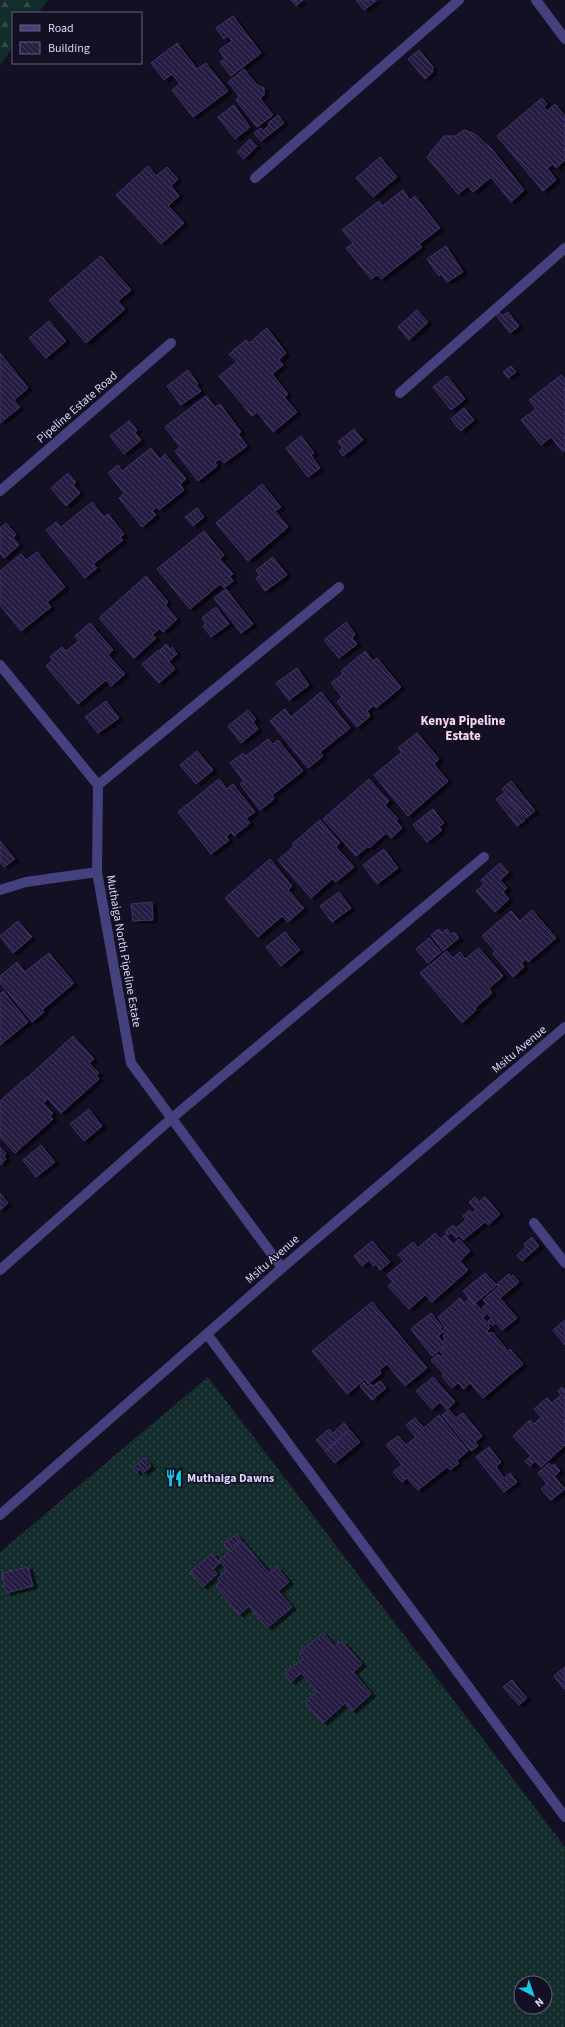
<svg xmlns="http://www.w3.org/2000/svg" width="565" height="2027" font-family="'Source Sans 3',sans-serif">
<defs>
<pattern id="grass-dots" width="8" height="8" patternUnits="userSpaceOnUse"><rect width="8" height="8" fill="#142c2c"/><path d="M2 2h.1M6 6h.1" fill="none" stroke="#364a4c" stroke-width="1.8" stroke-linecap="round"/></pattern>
<pattern id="forest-firs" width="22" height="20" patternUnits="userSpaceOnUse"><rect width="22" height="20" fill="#142c2c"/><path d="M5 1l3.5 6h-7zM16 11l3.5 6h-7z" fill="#364a4c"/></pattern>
<pattern id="building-back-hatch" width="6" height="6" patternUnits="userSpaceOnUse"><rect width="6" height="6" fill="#271e42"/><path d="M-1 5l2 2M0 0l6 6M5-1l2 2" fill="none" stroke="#463e5e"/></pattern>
<filter id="shadow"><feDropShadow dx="4.5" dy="2.5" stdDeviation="0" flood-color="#0009"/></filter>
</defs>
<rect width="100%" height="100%" fill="#141023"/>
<path fill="url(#grass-dots)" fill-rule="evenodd" d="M208,1377L565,1847V2027H0V1552ZM521,1983H545V2007H521Z"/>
<path fill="url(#forest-firs)" d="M0,0H48L38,13H13V47L0,65Z"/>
<g fill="url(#building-back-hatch)" stroke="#40326c" filter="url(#shadow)">
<path d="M291,0H303L296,6Z"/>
<path d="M356,0H377L364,10Z"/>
<path d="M233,16L261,53L231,76L220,62L225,59L219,50L232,41L228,36L224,39L216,28Z"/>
<path d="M177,43L197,69L206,63L228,91L193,117L172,90L180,84L172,74L164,80L151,63Z"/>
<path d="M419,50L434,68L432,70L433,72L425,79L408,59Z"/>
<path d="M244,69L257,85L264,88V95L260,98L273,115L257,127L236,100L239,96L228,82Z"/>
<path d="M542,98L547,104L544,107L547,111L555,104L565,116V160L556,168L553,164L547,168L556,180L543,191L497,136Z"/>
<path d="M234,105L250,127L235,139L218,117Z"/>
<path d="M278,115L284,123L261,141L254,133L261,128L263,131L269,125L268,123Z"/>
<path d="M464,130L475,134L492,149L524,190L511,202L491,177L473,192L468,186L458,194L427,157L444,136H455Z"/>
<path d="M250,139L257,146L244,159L237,152Z"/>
<path d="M380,157L397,177L373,197L356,178Z"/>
<path d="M148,166L156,176L167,167L178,179L171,186L179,196L168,206L184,223L161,244L116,195Z"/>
<path d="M403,190L410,200L415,196L440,228L419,244L422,247L381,279L377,275L371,279L346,248L353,243L342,230L379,201L382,206Z"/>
<path d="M446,246L463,272L447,282L441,274L439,276L427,259Z"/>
<path d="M101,256L131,290L118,301L125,309L86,343L49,300Z"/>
<path d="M417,310L428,322L409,340L398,327Z"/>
<path d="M499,312L502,316L508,312L519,326L510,333L496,315Z"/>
<path d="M49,321L66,341L46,358L29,338Z"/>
<path d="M267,328L286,353L279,360L283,365L272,374L288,394L284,397L297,412L273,432L257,412L252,416L219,376L237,362L229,354L246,340L249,343Z"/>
<path d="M0,353L28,388L14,400L20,407L0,423Z"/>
<path d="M511,366L516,372L508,378L503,372Z"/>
<path d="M188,370L198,384L196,385L201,391L181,405L167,386Z"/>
<path d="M561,375L565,379V450L563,452L551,437L541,445L521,420L536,409L529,400Z"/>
<path d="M447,376L465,399L451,410L433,387Z"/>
<path d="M206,396L215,407L220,404L241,432L238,434L247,446L224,463L220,459L215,462L217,466L198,481L175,451L180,447L165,427Z"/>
<path d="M464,408L474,420L461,431L451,419Z"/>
<path d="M129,421L137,430L135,433L141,440L124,454L110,436Z"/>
<path d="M354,429L363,440L343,456L339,451L343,448L338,442Z"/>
<path d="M301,436L314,453L311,455L320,468L308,477L286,448Z"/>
<path d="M151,448L160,459L165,454L186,479L180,484L184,490L159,510L157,507L152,511L156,515L142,527L119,498L124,493L108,473L118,465L122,471Z"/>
<path d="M68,473L76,482L73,485L80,493L66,506L51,488Z"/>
<path d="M262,484L281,507L275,511L288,527L248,561L216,523Z"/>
<path d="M92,502L104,517L108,514L124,534L120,537L123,540L93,564L97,568L85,578L46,530L56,522L61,527Z"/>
<path d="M197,508L204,517L193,526L185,517Z"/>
<path d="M6,523L16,535L13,538L19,545L4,558L0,553V528Z"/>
<path d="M204,531L224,555L220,559L233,574L230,577L233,581L224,588L220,584L190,609L157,569Z"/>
<path d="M37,552L65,587L47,602L51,607L21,631L0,605V571L21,554L26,560Z"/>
<path d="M273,557L287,575L265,591L256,578L260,576L256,570Z"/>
<path d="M146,576L168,602L165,605L177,619L163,632L160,628L152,635L156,638L134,658L99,618Z"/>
<path d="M226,589L253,624L241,633L214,598Z"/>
<path d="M216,607L229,624L211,637L203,626L206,624L202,618Z"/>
<path d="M346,622L355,634L352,638L357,644L339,658L324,640Z"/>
<path d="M90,623L113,650L108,655L125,674L111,686L106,680L78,704L46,666L53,660L50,657L62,647L66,651L79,641L75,636Z"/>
<path d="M166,644L170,649L172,647L177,654L169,661L160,650Z"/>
<path d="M159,650L175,669L159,683L142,664Z"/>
<path d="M365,651L373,661L377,658L401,687L376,708L374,705L367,711L370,716L357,727L337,702L342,697L331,683L343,674L341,671Z"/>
<path d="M297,668L309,685L289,700L276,683Z"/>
<path d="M321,692L350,728L320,752L323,756L308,768L270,721L285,709L291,717Z"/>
<path d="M106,701L119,718L98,733L85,717Z"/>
<path d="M248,710L256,719L253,722L258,729L241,743L228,726Z"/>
<path d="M417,733L439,759L434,764L448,781L408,816L374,775L402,752L398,748Z"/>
<path d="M268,739L273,744L278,740L303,771L272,795L274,799L260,810L240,784L244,781L230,763L243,753L246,756Z"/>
<path d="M197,751L213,770L196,784L180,765Z"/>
<path d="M219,779L227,789L233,784L255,812L246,818L250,823L234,836L231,832L226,837L229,840L211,854L178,812Z"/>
<path d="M369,779L389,801L385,805L398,819L396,821L402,828L391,838L386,833L369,848L368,846L356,856L323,819Z"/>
<path d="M511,781L535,811L526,818L502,789Z"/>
<path d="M504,793L525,820L517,826L496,799Z"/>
<path d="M433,809L444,823L439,827L442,830L427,842L413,825Z"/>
<path d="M320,820L340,843L336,847L354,867L336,882L332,879L311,898L278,860L294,846L292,844Z"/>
<path d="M0,841L15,859L4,867L0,862Z"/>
<path d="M384,849L398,868L377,884L363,865Z"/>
<path d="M270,859L292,886L288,890L304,908L288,922L282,916L258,937L225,898Z"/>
<path d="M500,863L509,872L500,880L507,888L503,892L509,899L495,912L476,891L484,884L481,880Z"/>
<path d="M339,892L351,908L332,922L320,906Z"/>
<path d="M152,902L153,920L133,921L131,904Z"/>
<path d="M532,910L556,938L528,962L526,959L521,963L524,967L513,977L493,954L495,951L482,936L511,911L520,921Z"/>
<path d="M18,921L32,937L13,953L0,936Z"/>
<path d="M439,929L442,933L447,929L451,934L454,932L459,938L443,951L431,935Z"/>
<path d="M285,932L300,950L281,966L266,947Z"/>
<path d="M429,938L441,952L428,963L416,949Z"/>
<path d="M479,948L503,976L489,988L492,993L475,1008L476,1010L462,1023L420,973L447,951L453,958L460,952L465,959Z"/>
<path d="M49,953L74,983L42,1010L44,1012L32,1022L0,983V976L17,962L25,972Z"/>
<path d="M3,991L28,1022L0,1045V994Z"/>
<path d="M73,1036L94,1059L89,1063L99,1073L96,1075L99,1079L61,1113L28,1077Z"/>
<path d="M27,1077L47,1100L43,1103L53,1113L50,1116L53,1119L15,1153L0,1137V1101Z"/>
<path d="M89,1109L102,1126L84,1141L70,1124Z"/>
<path d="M41,1145L55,1162L36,1177L23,1160Z"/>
<path d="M0,1147L6,1154L4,1156L6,1159L0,1165Z"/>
<path d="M0,1193L8,1203L0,1210Z"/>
<path d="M475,1197L479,1202L485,1197L500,1214L488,1225L485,1222L463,1240L459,1236L456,1238L451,1233L448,1235L445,1232L453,1225L456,1228L466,1220L463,1216L469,1210L472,1213L476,1210L469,1202Z"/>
<path d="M435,1233L441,1239L445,1235L453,1244L459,1239L470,1251L460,1261L468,1270L432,1302L425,1295L409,1309L388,1286L393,1282L387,1275L404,1261L398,1255L413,1242L418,1248Z"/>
<path d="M532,1237L539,1246L522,1261L517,1255L526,1247L524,1244Z"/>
<path d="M372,1241L390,1262L380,1270L376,1264L373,1266L369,1260L362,1266L354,1256Z"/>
<path d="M485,1273L497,1285L474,1304L463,1291Z"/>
<path d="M509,1274L511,1277L513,1275L519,1282L500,1298L517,1318L502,1330L496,1323L493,1326L488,1321L491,1318L482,1308L487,1304L483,1300L499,1286L497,1284Z"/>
<path d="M460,1298L464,1303L469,1298L474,1305L476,1304L486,1315L482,1318L490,1324L488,1326L490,1328L487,1331L489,1334L492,1332L508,1351L510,1349L523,1364L483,1398L470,1383L464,1389L458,1383L452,1388L442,1376L444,1374L431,1360L438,1354L441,1357L443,1355L440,1352L447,1346L443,1341L445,1339L443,1336L446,1334L442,1331L445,1328L438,1317Z"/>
<path d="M372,1302L427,1368L405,1386L387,1364L379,1370L381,1373L368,1384L365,1379L347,1394L312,1351Z"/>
<path d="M431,1313L442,1327L440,1328L443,1332L438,1336L445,1346L432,1356L411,1329Z"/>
<path d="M565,1320V1345L553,1330Z"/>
<path d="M433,1377L455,1402L447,1410L440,1402L432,1409L416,1391Z"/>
<path d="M380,1381L386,1388L372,1400L360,1386L364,1382L367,1387L371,1384L373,1386Z"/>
<path d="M562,1387L565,1390V1445L541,1467L535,1461L530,1466L525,1461L531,1456L513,1436L530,1420L534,1424L541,1417L534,1409L547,1398L552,1403L561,1395L558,1391Z"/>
<path d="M449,1410L456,1418L463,1413L482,1436L475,1442L478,1446L471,1451L442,1415Z"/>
<path d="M439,1415L468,1451L456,1461L459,1463L450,1470L447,1467L418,1490L407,1478L402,1482L393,1472L402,1465L386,1445L398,1436L406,1445L416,1437L406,1425L415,1418L424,1428Z"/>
<path d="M344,1423L349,1429L325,1451L316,1440L329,1429L333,1433Z"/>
<path d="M350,1430L360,1442L335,1463L325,1452Z"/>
<path d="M489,1447L501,1462L496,1467L504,1478L510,1473L517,1482L504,1492L476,1457Z"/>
<path d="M144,1458L151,1466L143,1473L140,1469L136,1473L132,1468Z"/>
<path d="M549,1463L552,1466L554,1464L560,1471L554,1476L565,1489L551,1500L541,1489L547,1484L538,1473Z"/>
<path d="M236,1534L241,1540L228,1550L223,1544Z"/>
<path d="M242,1541L269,1573L277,1567L289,1582L278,1591L292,1607L267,1628L249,1606L239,1615L216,1586L220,1582L217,1579L227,1570L219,1560Z"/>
<path d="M212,1553L220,1563L213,1569L217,1574L203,1587L190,1572Z"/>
<path d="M28,1567L33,1586L6,1593L2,1573Z"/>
<path d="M323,1633L335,1647L342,1641L362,1664L353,1672L371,1694L352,1711L345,1703L323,1723L305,1702L317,1691L301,1673L291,1682L284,1674L303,1658L299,1653Z"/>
<path d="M565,1667V1688L564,1689L554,1676Z"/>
<path d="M512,1680L527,1698L519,1705L503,1687Z"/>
</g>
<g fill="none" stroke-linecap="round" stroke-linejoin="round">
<g stroke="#45407e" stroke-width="10">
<path d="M536,0L565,39"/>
<path d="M255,178L459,0"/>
<path d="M400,393L565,248"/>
<path d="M0,491L171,343"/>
<path d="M0,665L98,785L97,872L131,1063L282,1268"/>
<path d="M98,785L339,587"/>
<path d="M0,890L26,882L97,872"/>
<path d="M534,1223L565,1263"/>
<path d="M0,1270L172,1118L484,857"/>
<path d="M207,1334L565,1817"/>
<path d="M0,1515L282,1268L565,1027"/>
</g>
</g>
<defs>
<g id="restaurant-bare" transform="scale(1.38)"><path d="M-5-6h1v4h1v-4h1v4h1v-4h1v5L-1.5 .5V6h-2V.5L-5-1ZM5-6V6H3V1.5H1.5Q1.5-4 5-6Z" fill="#16c9e8" stroke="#141023" stroke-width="2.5" paint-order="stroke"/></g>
</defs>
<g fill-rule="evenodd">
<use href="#restaurant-bare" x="174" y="1478"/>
</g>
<g text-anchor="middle" stroke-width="3" stroke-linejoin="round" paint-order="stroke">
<g font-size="12" fill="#dcd6fb" stroke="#141023">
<text transform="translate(77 407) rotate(-41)" y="4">Pipeline Estate Road</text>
<text transform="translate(124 951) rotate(80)" y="4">Muthaiga North Pipeline Estate</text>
<text transform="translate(519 1049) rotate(-40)" y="4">Msitu Avenue</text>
<text transform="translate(272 1259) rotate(-41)" y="4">Msitu Avenue</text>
</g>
<g font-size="12" font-weight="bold" fill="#dcd6fb" stroke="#141023" text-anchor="start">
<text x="187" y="1482">Muthaiga Dawns</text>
</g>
<g font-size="13" font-weight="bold" fill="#fbd8ed" stroke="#141023">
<text x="463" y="725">Kenya Pipeline<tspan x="463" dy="15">Estate</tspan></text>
</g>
</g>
<rect x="12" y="12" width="130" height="52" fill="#141023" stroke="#645f79"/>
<rect x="20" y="25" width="20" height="6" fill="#45407e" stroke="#645f79"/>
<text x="48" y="32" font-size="12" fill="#dcd6fb">Road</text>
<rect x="20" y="42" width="20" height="12" fill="url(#building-back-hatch)" stroke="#645f79"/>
<text x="48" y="52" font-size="12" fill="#dcd6fb">Building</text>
<g transform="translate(533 1995) rotate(140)"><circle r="19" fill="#141023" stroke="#645f79"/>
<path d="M0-3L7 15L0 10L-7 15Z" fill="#16c9e8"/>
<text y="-6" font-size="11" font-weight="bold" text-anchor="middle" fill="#dcd6fb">N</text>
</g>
</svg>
